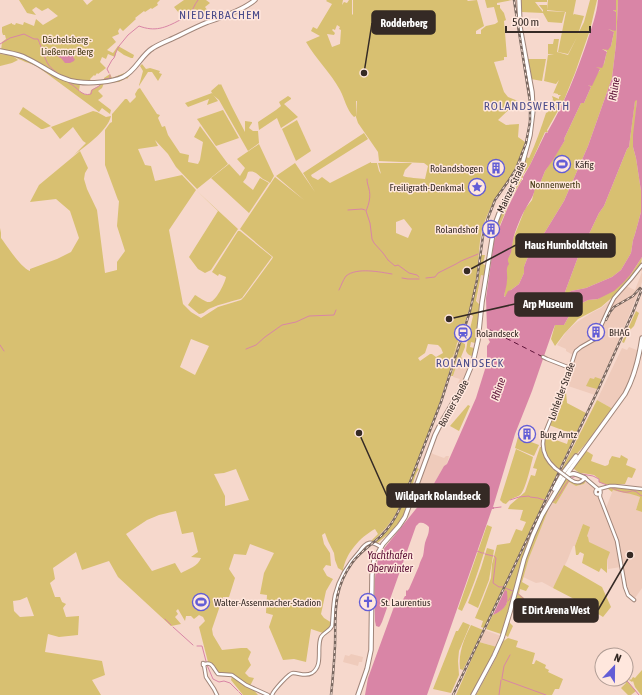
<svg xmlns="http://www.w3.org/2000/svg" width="642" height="695" font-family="'Asap Condensed',sans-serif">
<rect width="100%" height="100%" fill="#f6d8cc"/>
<g fill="#efcbbb">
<path d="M642,266V282L639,291L617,345L595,395L565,385L576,352L596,340L599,336L602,327L595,339L580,347L573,355L566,351V349L557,345L567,331L577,322L593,312L601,308L612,299L614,300L626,286L635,290L642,272L640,269Z"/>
<path d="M481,275L486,276L481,305L477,301Z"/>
<path d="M629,347L639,351L631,381L623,396L613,409L597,400L622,348L627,350Z"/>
<path d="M462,358L471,363L469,371L461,387L457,385L460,379L453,377L457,364Z"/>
<path d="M431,452L433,454L444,458L446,456H449L447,464L444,466L428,494L421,503L413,500Z"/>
<path d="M586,481L594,488V489L593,494L598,496L600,500L616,541L621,567L608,569L607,560L588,542V537L587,536L583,524L575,546H573L567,561L553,588L542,582L536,583L523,577L529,558L551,502L556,504L569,482L577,486L584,484Z"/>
<path d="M613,490L625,493H631L640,497L636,510L642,512V588L635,598H634L628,593L626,588L620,547L606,508Z"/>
<path d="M485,630L501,636L497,647L479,642Z"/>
<path d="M351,654L363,657L362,662H359L358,666L343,662L345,655L349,656Z"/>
</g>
<g fill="#d8c071" fill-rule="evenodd">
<path d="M19,0H83L87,5L93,0H160L157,3L158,5L152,9L151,8L145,12L144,11L135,18L136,19L123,31L120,28L118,31L119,34L112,37L116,42L107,50L113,53L118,46L134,55L133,58H131L124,55L117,50L115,57L108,54L106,59L102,57L100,62L106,68L98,74L97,73L95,76L94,75L90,79L92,82H82L67,78L27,57L1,51L2,42L6,39L5,35H3L2,32V27L12,23V24L15,25L16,23L23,25L24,22L34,26L36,19L43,25L58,16L48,8L42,11L36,7L32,10L36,15L27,13Z"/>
<path d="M184,0H206L210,3L205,7L208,11L202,15L200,13L195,15L193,11L191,15L184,19L174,7Z"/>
<path d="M327,0H343L342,5L344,2L347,3L349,0H352V14L353,15V0H467L468,1L477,0L484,26L476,31V34H481V30L486,26L495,24L498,22L494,7L487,8L485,0H512L497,3V5H500V8L504,13L506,20L504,21L507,57H504V60L494,62L504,92L508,97L518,101L498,120L506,125L519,124L518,137L525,142L521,155L515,168L509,180L494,200L486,218L482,230L480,241L477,273L474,294L470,307L459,340C455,345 456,352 452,358H450L452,359L453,358L457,345L458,344L437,411L399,508C392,522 383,532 372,542L371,541L378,534L375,529C360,537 345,554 343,571L338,568L335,560L334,553L328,541L325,533L322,535L324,544L330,553L331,566L326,565L323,569L327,576L333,579L326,591L321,614L324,618L332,623L330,628L323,633L311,629L306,662L294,659L283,660L269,627L273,615L266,613L267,595L260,594L264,573L274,553L250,544L246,555L234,554L229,569L235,578L229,597H223L212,629L213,635L222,650L241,648H247L251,652L248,659L251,665L245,673L249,677L254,678L250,686L232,675L219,674L211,664L208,662L199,627L205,621L203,617L199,615L194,619L191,616H186L185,621L178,609L176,611L178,614L175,617L181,624L171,626L118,577L109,561L82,570L76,552L53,568L55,579L50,583L55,597H60L62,602L66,604L63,608L66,617L79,616L78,635L59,637L48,634L45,652L102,661L105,675L92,680L101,695H0V228L1,233V238C8,247 20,267 30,271V269L57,259L71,252L79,238L70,211L56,199L30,202L39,185L80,151L88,168L85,173L84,179L87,189L97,210L105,273L117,270V262L125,251L117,226L119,201L118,200L105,165V130L110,123L112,122V114L113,113L125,99H127L130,103L136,97L135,94L138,89L140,88L157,114L160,115L158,118L162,127L165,126L168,135L180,153L189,155L188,162L198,164L200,160L203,142L194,137L200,126L228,164L197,189L176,167L168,154L155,140L158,146L138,149L145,165L151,166L155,181L182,175L196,190L169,230L183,304L191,312L201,318L218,307L241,300L244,297L272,259L273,257L240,229L275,177L304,200L276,176L295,163L315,192L303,173L364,133L368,139L311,175L312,177L318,180L322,177L330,183L371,162V163H377L379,171L381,174L378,163H412L405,170L403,176C408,178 419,178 425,179L428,166L424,163L379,161L378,152L358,123L356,117L357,101H356V116L354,117C346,109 345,99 340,90C330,72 316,59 306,42L320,36L311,31L313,27L317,29L332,4L326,1ZM337,25L340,27L339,29L341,30L340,44L332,47L327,34L334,35L335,33L332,30L333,29L335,30ZM404,219L412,229L408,238L396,233V222ZM191,339L209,346L195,375L180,367ZM428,344L438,345L441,348L443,353L436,357L432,354H430L420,361L418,358L425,353ZM236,469L249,500L225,506V496L214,474L224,473ZM176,511L182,534L193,532L198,552L191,557L201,558C198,566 189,569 181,573L175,563L152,571L126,534L147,520L159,515ZM27,597L34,616L20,617L14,611L13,601L20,600Z"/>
<path d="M520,0H547V2H535L543,12V10L539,5H547V11L565,12L562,23L548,22L543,13L521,12Z"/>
<path d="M548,0H576L573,15L574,14L584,16L578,34L584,22L590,0H597L590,30L575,73L564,100L547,130L548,132H545L530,165L523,175V178L520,177L521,175L523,174L527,165L526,164L519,178L518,177L526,157L529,158C536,143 541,128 546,113L548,112L553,99L552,96L559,99V97L561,95H558V94L554,93L553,94L559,80L556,84L544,81L548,55H554L548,54V44H553L554,39H559L557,52L568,55L562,72L568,55L577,37L568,54L558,52L566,12L547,10Z"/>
<path d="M616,0H618L616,44L612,78L588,146L564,201L545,232L527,259L524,267V273L519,284L511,290L506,297L504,296L507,277L506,270L508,257L510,255L513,239L525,209L532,200L534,192L535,186H539L545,171L565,140L564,139L581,103H584L591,87L588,85L600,70L595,67L604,64L607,51L602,49L611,46L614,32L608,29L616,30V12L613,10H616Z"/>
<path d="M0,54C9,55 18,56 27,60C46,69 58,81 80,84L79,91L86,95L90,94L91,90L99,86L104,80V78L110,74L112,78L127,72L131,69L133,71L127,79L126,78L119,82L104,83L102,88L98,91L103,96L101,98L98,100L111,110L110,114L102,108L99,112L38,67C30,63 21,61 13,56L18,60L12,63L0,66Z"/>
<path d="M528,59H546L542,81L531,79Z"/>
<path d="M142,64L146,69L150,68L160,71L159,73L162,74L158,81L152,72H148L139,86V85L140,82L143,71L140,66Z"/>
<path d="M219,84L220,85L221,84L231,105L245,132V121L252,122V123L250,126L249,128L253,131H258L259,143L248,151L219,100L213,95L211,91Z"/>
<path d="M212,93L218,101L207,105L209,99L188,107L185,103Z"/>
<path d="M288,96L291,98V99L284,104L298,117L281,128L277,118L259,130L258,122L276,110L281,106L279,102Z"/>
<path d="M635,100H637L633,147L636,158L641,191V212L635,234L633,240L631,253L621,270L612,277L586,288L571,291L566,296L565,292L578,257L599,213L604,206L627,149L629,147Z"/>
<path d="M23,107L51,126L43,129H41L19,114Z"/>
<path d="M223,110L239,138L216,146L197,119Z"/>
<path d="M93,111L97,112L106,117L111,116C107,132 85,146 73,156L86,143L83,141L73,127L60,139L51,127Z"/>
<path d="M297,120L311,151L296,161L282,129Z"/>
<path d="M259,144L274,176L270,183C268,181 265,180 263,179C258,175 255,170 248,172L246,178L243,182L253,190L260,178L269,183L249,213L211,178L229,164L240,176L245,168L237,159Z"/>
<path d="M521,179H522L510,201L495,237H493L498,219L512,190L518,180Z"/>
<path d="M197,191L238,229L211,270L205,273L198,269L189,257L218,211Z"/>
<path d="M238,231H240L272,257L242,298L240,299C230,302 220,304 211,308C206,310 204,314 199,314L188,305L195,295C199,297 206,303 210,302C216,301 225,283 226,277L219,274L218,276L212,272Z"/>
<path d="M480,255H485L483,264L487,266L485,276L481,275L476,301L479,304L480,307L476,344L475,343L471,342L470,347L474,348L475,347L473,356C470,356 467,354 466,351L468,338L470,337L471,335L470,332L471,330L470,329L473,316L470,314L476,288Z"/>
<path d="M642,257L641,264L630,279L615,295L601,307L578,319L564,334L555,346L551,339L555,325H564L574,307L588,300L598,299L631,274Z"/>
<path d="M636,311L639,313L634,326L629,331L624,343L622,342Z"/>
<path d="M461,342L465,344V347L461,357L462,358L457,364L453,376H451Z"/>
<path d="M595,377L601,379V382L597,389L586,386L590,378L594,379Z"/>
<path d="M563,391L566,392L567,403L586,413L559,469C548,461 540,451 545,436L567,444L570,433L549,425Z"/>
<path d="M597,400L613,409L588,441L562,471H561Z"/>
<path d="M468,405L470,406L459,431L450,426Z"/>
<path d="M518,437L539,445L534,456L515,448Z"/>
<path d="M540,447H541C543,459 550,464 558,472L484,628L481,627L483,621L475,618L483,599L491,578L492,564L497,545L510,543L516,529L522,531L526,522L520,520L523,510L508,509L510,505L525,492L531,475L535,476L537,469L533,468Z"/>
<path d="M516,449L533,457C531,465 526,488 521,494C516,499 512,496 506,504L503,503L500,500Z"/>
<path d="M585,450L593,455L591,461L605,466L608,465L609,463V461L612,456L620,458L621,455L628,459L626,465L636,469L632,478L628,477L625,484C616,484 607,486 599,482V479L594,475L582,473L581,474L574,469V467Z"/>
<path d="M417,466L418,467L417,468L419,469C413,476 412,492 409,502C403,522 393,531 376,544L374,543L386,531L397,516Z"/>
<path d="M566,478C574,484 577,485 586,481L584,484L576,486L569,482L556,504L551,502L549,507V508L529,558L522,582L529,586L526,591L520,589L519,594L524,598L520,604L515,600L509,621L510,623L513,626L508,637L504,634C514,600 521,564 536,531C544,512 555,495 566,478Z"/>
<path d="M607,488H617L642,491V512L636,510L640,497C631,493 622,493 613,490L612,492Z"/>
<path d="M536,523H537L532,534L503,632L501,634L486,629ZM504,591L507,602C505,608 499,612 493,615V614Z"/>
<path d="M583,524L590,527L587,536L588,537L589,542L610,552L607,560V573L601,568L599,572L582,563L584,554L580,552L578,555H576L575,546Z"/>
<path d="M487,525L492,527C483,555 475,585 462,611L458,609Z"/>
<path d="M487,548L494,550L489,580L478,608L468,603L481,568Z"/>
<path d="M564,565L602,587L611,607L603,617L576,600L553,588Z"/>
<path d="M463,622L470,625L459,651L458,661L459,675L451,693L433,689L456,631H458Z"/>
<path d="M471,625L483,630L463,670L460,669C458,653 464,639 471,625Z"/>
<path d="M508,638L518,641L516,647L535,653L532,664H534L536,660L546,665L545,668L549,670L548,672L563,679L559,689H555L552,695H476L496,658L502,642Z"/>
<path d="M479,642L497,647L472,695H456Z"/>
<path d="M642,670V695H641L635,687L633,681L632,682L629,680L630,679L631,680L633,677L635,678Z"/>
<path d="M232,676C241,681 252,687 258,695H243L231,680Z"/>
<path d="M625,679L636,691L631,695H628L621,688L626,683Z"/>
</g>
<g fill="#d985a6" fill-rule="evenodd">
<path d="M598,0H616V10H613L616,12V30L615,31L608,29L614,32L611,46L608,50L602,49L607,52C605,57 605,63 602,68L596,67L600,69L592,86L588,85L591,87L584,103H581L564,139L565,140L553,160L545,171L539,186L537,187L536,185L535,186C535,195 530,200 526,208C521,216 515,231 513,240C512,245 512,251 510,255C508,259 507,259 509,264C505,269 508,274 507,280C507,285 505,291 504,296L505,297L508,291L511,290L519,284L524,273V267L527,259L545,232L564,201L588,146L612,78L616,44L618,0H642V257L631,274L623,283L614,291L598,299L588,300L574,307L564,325H555L553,330L544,356L542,359H543L532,391L515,434L493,507H494V509H492L427,695H365L368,678L395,604H397L398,606L400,605L405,596H406V590L407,591L409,589L419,566C420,562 421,560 423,556C424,552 424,547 425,543C427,536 429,535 429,527C426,524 423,522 419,523L416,526L382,622L380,626L379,627L376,626L375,621C375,602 372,565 382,551L428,494L444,466L447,464L476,398L486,366L487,359V346L490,342C487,338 488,334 490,330L487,329L486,298L494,241L508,207L518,187L522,180H523V177L530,165L546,132L547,133L548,132V131C565,102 576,74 587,42C591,29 597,14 598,0ZM637,100L633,135V147L636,158L641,191V212L635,234L633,240L631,253L621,270L612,277L586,288L571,291L566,295L565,292L578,257L599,213L604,206L627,149L629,147L635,101Z"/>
<path d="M67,50L72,52L74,56L73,58L75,59L74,61L70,63H65L61,58L58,57L60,53Z"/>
<path d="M505,590L507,591C507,594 508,599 507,602C506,608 498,613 493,615Z"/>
</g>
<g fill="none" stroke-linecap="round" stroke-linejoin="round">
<g stroke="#d985a6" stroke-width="1">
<path d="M0,44L10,38L24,34L34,39H38C40,44 41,47 43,51C45,54 44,57 46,60C49,68 56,72 62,76"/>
<path d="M109,73L107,69L112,60L114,58L116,52L119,46L128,35L139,26C155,32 165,28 180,20C183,19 188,17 190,14C193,10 194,5 198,0"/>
<path d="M105,79L110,78V75"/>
<path d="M69,83C78,87 81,97 91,94L92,90L99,86L102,83"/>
<path d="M367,179C367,183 368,185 369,189C371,196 369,204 366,211L370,223L372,239L374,243L383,253L388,260"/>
<path d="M348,210L362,209L365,210"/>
<path d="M388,260L395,266L398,265L409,273L417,275L419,277"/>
<path d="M402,278L408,279H419"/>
<path d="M426,278L435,277L438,273L456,264L461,261L478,254"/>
<path d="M339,290C341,286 343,280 346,276C357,267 380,272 392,274"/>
<path d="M0,345L4,351"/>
<path d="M246,349L256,345L265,337L282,325L296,322L309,316L334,315L336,310"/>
<path d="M582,474L593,476L599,479V482L607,485"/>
<path d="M612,488C616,490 623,493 628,492C629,492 633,490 634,491C637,491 639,495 642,496"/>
<path d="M510,500L519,497L529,496L530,497L538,498L544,500"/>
<path d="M552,502C563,496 564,479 576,476"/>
<path d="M493,508L501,507"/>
<path d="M477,551L482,553"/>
<path d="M483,553H484"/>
<path d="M485,554L493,556"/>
<path d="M494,556L496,558L493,583L499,587H503"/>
<path d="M505,588L513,591"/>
<path d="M517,593L524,599"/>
<path d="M508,601L509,600L513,592"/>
<path d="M514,604L525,611"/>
<path d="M165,619L171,625"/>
<path d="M173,627L193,645"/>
<path d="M197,646H202L207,665L213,679L219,682L224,681L230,683L238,691"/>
<path d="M502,678L504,666L510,655"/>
<path d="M502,679L546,695"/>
<path d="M625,679L629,683L639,695"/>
<path d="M239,692L242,695"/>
<path d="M499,695L501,680"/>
</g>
<path stroke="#5d1238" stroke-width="1" stroke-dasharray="5 4" stroke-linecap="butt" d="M490,330L543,357"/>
<g stroke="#a08579" stroke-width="4.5">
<g id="minor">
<path d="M543,357L547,359L570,368"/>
<path d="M555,468C544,458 540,447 545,433L566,381L575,353L576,351L581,347L595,339L610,306L614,298L631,279L642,265"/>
<path d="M585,478L598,489"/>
<path d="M571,480C577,484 581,483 585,478"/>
<path d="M599,489L610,486H615L642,489"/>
<circle cx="598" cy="492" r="2.5"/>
<path d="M600,493V497L617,541L625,587L628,595L634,600"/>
<path d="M203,663L205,664L204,665H203Z"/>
<path d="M205,664C212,661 214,670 218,674L232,675L246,685L268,695"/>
<path d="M204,665L206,677L214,689L217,695"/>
<path d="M272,695C273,691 289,673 293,673C300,673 305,677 312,673C324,665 316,648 321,637C324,632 330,631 332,626C333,616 333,605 335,595C339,578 348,564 360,551C362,548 365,544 369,543C373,542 377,545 381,547"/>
</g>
</g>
<g stroke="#a08579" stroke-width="5.5">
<g id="major">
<path d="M0,51C9,53 18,54 26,58C44,66 58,80 78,82C90,84 112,82 123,77C136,71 141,55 153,48C161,43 170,40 178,36C188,31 198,26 208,22C223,17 243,10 255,0"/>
<path d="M566,476C573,471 578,475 585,478"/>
<path d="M554,489L563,473L576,456"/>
<path d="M358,695L367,669L371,650L372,575L374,560L383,544L399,526L405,517L435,435L441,423L464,384L473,362L478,340L482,302L494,227L500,211L522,165L530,135L533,110L532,92L520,27L519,0"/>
<path d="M473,695L494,656L502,638L510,612L524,559L533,535L542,515L564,478L625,394C635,376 639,358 642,338"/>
</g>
</g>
<use href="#minor" stroke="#fff" stroke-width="2.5"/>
<use href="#major" stroke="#fff" stroke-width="3.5"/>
<g stroke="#796860" stroke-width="2.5">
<g id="rail">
<path d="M491,165L492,166"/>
<path d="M606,320L610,312L614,307L633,296L640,288"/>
<path d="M331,695C333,679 334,662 335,646C336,615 332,591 352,563C360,552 371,545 381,536C389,528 395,519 400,508L441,402L470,311L477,280L483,236L488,218L495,200L509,180L516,169L526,143L530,122V102L514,0"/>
<path d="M453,695L598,390L633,312L642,289"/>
</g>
</g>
<use href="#rail" stroke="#ffe7dd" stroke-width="1" stroke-dasharray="3" stroke-linecap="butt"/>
<g stroke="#a08579" stroke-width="4.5" stroke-linecap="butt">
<path id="minor-bridge" d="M555,468L571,480"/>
</g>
<use href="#minor-bridge" stroke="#fff" stroke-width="2.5"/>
</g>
<defs>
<g id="stadium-ring" transform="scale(0.9)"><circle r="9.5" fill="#ffe7dd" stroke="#635dd6" stroke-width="1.5"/><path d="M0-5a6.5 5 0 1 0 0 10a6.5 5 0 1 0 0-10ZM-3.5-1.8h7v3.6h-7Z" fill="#635dd6"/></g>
<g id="building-ring" transform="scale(0.9)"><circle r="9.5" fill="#ffe7dd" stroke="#635dd6" stroke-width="1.5"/><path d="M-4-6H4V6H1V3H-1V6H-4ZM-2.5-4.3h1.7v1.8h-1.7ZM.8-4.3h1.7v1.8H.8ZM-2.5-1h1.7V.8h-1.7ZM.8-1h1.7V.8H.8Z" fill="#635dd6"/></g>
<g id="sight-ring" transform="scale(0.9)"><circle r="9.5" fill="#ffe7dd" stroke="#635dd6" stroke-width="1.5"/><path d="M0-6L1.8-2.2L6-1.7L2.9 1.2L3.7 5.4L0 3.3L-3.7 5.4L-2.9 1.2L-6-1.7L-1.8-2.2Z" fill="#635dd6"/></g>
<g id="station-ring" transform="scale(0.9)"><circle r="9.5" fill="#ffe7dd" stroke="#635dd6" stroke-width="1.5"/><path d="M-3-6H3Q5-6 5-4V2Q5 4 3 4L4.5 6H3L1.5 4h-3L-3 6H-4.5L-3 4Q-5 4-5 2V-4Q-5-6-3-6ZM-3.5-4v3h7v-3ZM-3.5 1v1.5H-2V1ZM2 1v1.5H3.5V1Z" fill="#635dd6"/></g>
<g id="church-ring" transform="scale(0.9)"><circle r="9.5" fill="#ffe7dd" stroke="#635dd6" stroke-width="1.5"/><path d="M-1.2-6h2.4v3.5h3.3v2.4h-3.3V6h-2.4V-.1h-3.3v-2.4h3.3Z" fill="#635dd6"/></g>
</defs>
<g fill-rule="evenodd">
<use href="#stadium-ring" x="562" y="164"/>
<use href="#building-ring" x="496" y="168"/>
<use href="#sight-ring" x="477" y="187"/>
<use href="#building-ring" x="491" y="229"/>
<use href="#building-ring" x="596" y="332"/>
<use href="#station-ring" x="463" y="333"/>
<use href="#building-ring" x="527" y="434"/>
<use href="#stadium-ring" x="201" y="602"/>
<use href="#church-ring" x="368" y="602"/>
</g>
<g text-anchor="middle" stroke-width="3" stroke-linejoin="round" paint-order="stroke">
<g font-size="10" fill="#443913" stroke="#ffe7dd">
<text x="67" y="43">Dächelsberg -<tspan x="67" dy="12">Ließemer Berg</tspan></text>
<text x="555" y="188">Nonnenwerth</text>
</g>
<g font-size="10" fill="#352a25" stroke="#ffe7dd" text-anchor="start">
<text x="575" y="168">Käfig</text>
<text x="483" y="172" text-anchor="end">Rolandsbogen</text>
<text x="464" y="191" text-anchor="end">Freiligrath-Denkmal</text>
<text x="478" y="233" text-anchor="end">Rolandshof</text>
<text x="609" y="336">BHAG</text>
<text x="476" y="337">Rolandseck</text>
<text x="540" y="438">Burg Arntz</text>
<text x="214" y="606">Walter-Assenmacher-Stadion</text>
<text x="381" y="606">St. Laurentius</text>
</g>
<g font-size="10" fill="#352a25" stroke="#ffe7dd">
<text transform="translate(511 187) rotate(-65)" y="4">Mainzer Straße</text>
<text transform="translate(561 391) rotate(-70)" y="4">Lohfelder Straße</text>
<text transform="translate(453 403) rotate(-61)" y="4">Bonner Straße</text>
</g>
<g font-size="11" font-style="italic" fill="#5d1238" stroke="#ffe7dd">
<text transform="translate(614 89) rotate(-81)" y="4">Rhine</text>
<text transform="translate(498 389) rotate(-71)" y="4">Rhine</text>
<text x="390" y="559">Yachthafen<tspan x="390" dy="13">Oberwinter</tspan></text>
</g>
<g font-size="12" letter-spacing="1" fill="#4c4d8b" stroke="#ffe7dd">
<text x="220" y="19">NIEDERBACHEM</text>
<text x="527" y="110">ROLANDSWERTH</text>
<text x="470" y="367">ROLANDSECK</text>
</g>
</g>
<path fill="none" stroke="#352a25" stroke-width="1.5" d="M364 73L372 23M467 271L516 245M449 319L515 304M359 433L387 496M630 555L598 610"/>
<g fill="#352a25" stroke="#ffe7dd" stroke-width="1.5">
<circle cx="364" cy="73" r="4"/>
<circle cx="467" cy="271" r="4"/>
<circle cx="449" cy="319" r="4"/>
<circle cx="359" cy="433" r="4"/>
<circle cx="630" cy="555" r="4"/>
</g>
<g fill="#352a25" stroke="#352a25" stroke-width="1.5">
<rect x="372" y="11" width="63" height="23" rx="4"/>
<rect x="516" y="234" width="99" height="23" rx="4"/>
<rect x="515" y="293" width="67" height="23" rx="4"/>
<rect x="387" y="484" width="102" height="23" rx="4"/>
<rect x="514" y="599" width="84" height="23" rx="4"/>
</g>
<g font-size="11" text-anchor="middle" font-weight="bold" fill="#fff">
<text x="404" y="27">Rodderberg</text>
<text x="566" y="249">Haus Humboldtstein</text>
<text x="548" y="308">Arp Museum</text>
<text x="438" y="500">Wildpark Rolandseck</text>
<text x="556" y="614">E Dirt Arena West</text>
</g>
<g transform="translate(614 667) rotate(22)"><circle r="19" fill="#ffe7dd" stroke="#ae9b93"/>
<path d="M0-3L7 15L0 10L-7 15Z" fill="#635dd6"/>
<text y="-6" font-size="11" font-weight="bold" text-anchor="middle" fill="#352a25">N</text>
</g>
<path d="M506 26v6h84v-6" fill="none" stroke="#352a25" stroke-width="2"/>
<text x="512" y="26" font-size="12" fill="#352a25" stroke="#ffe7dd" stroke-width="3" paint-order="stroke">500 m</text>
</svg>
